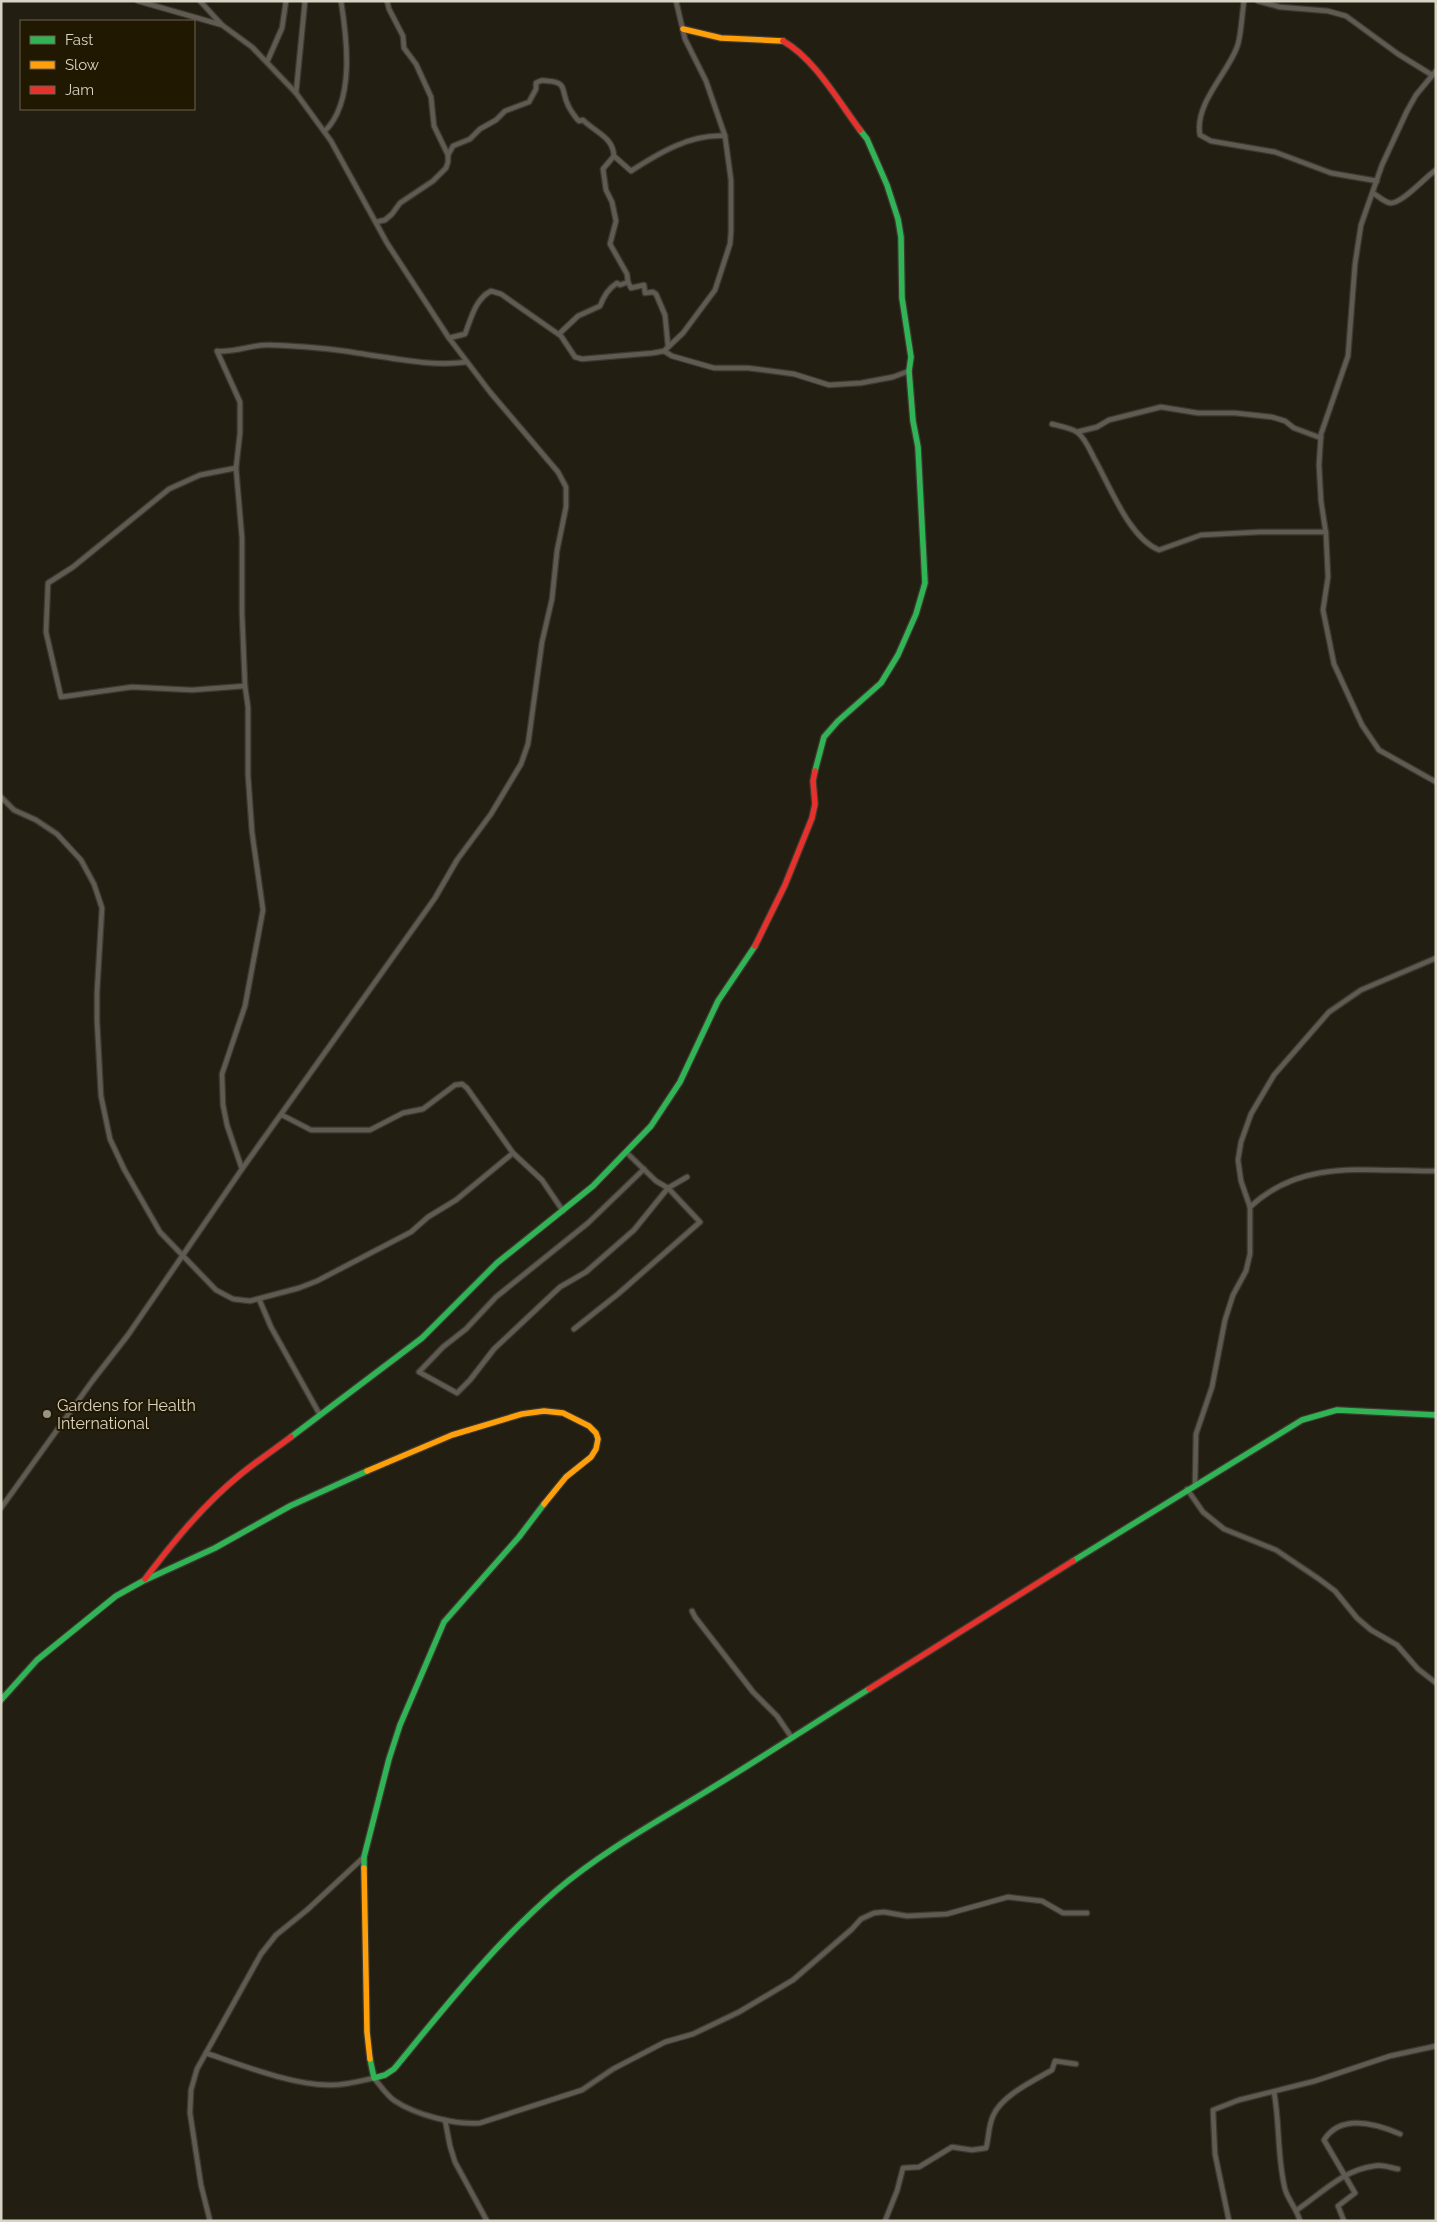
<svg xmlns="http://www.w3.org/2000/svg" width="1437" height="2222" font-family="Raleway,sans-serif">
<rect width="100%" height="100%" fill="#221e11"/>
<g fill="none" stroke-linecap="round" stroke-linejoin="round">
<g stroke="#3d3930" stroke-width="7">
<g id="street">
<path d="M138,1L222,25"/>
<path d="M1244,1C1242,13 1241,38 1237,47C1228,73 1194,104 1200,135L1211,141L1275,152L1331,173L1377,181"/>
<path d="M1258,1L1280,7L1328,11L1346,16L1398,54L1432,75"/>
<path d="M267,62L282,28L286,1"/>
<path d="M1436,71L1416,95L1407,111L1382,165L1361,225L1355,264L1348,356L1321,434L1319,465L1321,501L1326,534L1328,577L1323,610L1334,664L1362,725L1379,750L1436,782"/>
<path d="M296,93L305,1"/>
<path d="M325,131C355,101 347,39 341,1"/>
<path d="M448,155L453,146L470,139L480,129L496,120L505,111L529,102L536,89V83C541,80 543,80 548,81C568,82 561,92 568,105C570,110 574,115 577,119L579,121L583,120C595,132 613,137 614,156L631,171C659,153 690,134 725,136"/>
<path d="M1373,193C1378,196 1384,202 1390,203C1402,204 1425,177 1436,170"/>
<path d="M376,222L385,220L392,214L400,203L433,181L446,168L448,162V155L434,126L431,97L416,64L404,48L403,36L389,9L387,1"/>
<path d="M628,282L631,288L644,285L645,293L653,292L656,294L665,315L668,346"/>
<path d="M559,334L578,316L600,306C604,296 608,289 617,283L620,285L628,282L627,274L610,244L616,221L612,202L606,190L603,169L614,156"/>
<path d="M449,338L465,334C471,319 475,299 491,291L501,294L561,336L575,357L582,359L653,353L664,351L683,333L715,290L730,244L731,232V180L725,136L706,81L685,39L676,1"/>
<path d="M664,351L672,356L714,368H748L794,374L829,385L861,383L893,377L909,371"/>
<path d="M1052,424C1060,426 1071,428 1077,432C1085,438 1090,450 1094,458C1110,486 1129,538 1159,550L1201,535L1260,532H1326"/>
<path d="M1077,432L1097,427L1109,420L1161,407L1198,413H1235L1272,417L1285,421L1294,428L1321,438"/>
<path d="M236,468L200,475L169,489L73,567L48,583L46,632L61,697L132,687L192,690L245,686"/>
<path d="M1,797L14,810L36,820L57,834L81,860L94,884L102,908L97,992V1021L101,1096L110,1139L124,1169L160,1232L216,1290L233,1299L250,1301L299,1288L317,1281L411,1232L428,1217L456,1200L513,1153"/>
<path d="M282,1115L311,1130H370L403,1113L423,1109L455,1085L462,1084L467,1088L513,1153L542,1180L563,1211"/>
<path d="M242,1169L227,1125L223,1105L222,1074L245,1006L263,910L252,832L248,775V707L245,686L242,613V538L236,468L240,433V402L217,351C235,353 252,344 270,345C299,346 329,348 357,353C393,358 431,367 467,362"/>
<path d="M644,1169L588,1223L496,1297L466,1329L443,1347L419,1372L457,1393L470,1380L494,1349L560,1287L586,1272L634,1230L668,1188L687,1177"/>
<path d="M1250,1207C1303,1157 1369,1172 1436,1171"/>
<path d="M259,1299L271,1327L320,1415"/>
<path d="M574,1329L618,1294L700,1222L668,1188L656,1181L626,1152"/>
<path d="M1195,1484L1196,1434L1212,1387L1225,1320L1233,1295L1246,1271L1250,1254V1207L1241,1181L1238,1160L1241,1142L1251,1114L1274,1075L1329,1012L1361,990L1436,958"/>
<path d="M1187,1489L1203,1512L1224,1529L1276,1550L1319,1579L1335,1591L1357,1618L1371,1630L1397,1645L1418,1669L1436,1683"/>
<path d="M1,1508L93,1380L128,1335L242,1169L435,898L457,860L491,814L521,764L528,744L542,642L552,599L557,551L566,507V487L558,472L490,392L449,338L387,243L331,141L296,93L252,47L222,25L200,1"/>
<path d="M692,1611L695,1617L753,1692L777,1716L792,1738"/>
<path d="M206,2053C241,2065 295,2086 332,2085C346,2085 360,2081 374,2078C380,2085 387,2096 395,2101C416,2115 455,2125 480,2123L582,2090L613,2069L665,2042L693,2034L739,2012L793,1980L852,1929L861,1919L874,1913L884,1912L907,1916L947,1914L1008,1897L1042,1901L1063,1913H1087"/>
<path d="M1274,2092C1280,2124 1277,2157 1285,2189C1288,2200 1297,2209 1300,2221"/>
<path d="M445,2120L450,2146L455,2162L487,2221"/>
<path d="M1297,2210C1322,2193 1343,2170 1374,2166C1382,2164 1391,2168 1398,2169"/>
<path d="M210,2221L201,2185L190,2113L191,2090L197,2069L261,1954L276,1935L307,1910L364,1857"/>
<path d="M885,2221L897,2191L903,2168L919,2167L952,2147L972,2150L986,2148C989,2138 988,2127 993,2116C1001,2096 1033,2081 1052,2070L1055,2061L1076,2064"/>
<path d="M1229,2221L1215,2154L1213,2110L1239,2100L1315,2081L1390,2056L1436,2046"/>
<path d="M1344,2221L1338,2206L1355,2193L1324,2140C1341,2113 1377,2124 1400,2134"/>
</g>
</g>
<g stroke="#3d3930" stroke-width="8">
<g id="fast">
<path d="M815,771L824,737L838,721L881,683L898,655L916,614L925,583L918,447L913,421L909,371L911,357L902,298L901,237L898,219L887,185L867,139L860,130"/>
<path d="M291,1437L422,1338L497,1263L593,1186L651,1126L680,1082L718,1001L755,946"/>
<path d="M1073,1561L1302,1420L1337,1410L1436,1415"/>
<path d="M1,1700L37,1660L116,1596L143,1581L215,1548L290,1506L367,1471"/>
<path d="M364,1868V1857L389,1759L400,1725L444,1622L519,1537L544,1504"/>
<path d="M370,2059L374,2078L385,2075L394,2069C445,2007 496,1942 557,1890C602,1852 653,1824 702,1794C758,1760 813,1724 869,1689"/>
</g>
</g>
<g stroke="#3d3930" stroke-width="8">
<g id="slow">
<path d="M683,29L721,38L783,41"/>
<path d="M367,1471L452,1435L522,1414L544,1411L563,1413L589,1426L596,1433L598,1439L596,1449L591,1457L566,1477L544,1504"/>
<path d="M364,1868L367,2032L370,2059"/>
</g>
</g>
<g stroke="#3d3930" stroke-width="8">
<g id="jam">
<path d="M783,41C814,58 839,102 860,130"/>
<path d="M755,946L785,885L812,818L815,804L813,781L815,771"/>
<path d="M145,1579C174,1541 204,1504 241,1474C257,1461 275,1449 291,1437"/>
<path d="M869,1689L1073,1561"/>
</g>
</g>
<use href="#street" stroke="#5f5b52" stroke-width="4.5"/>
<use href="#fast" stroke="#30b455" stroke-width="5.5"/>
<use href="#slow" stroke="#ff9f0a" stroke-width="5.5"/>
<use href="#jam" stroke="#e5322d" stroke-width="5.5"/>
</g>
<circle fill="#989485" stroke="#211801" stroke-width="2" cx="47" cy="1414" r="5"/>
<g text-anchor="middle" stroke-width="4" stroke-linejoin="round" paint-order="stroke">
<g font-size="16" fill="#d8d3c4" stroke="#211801" text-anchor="start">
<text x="57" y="1411">Gardens for Health<tspan x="57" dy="18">International</tspan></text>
</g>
</g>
<rect width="1437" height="2222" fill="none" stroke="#d8d3c4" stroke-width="5"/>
<rect x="20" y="20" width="175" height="90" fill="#211801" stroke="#6a634f"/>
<rect x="30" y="36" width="25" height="8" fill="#30b455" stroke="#6a634f"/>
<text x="65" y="45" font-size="15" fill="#d8d3c4">Fast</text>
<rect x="30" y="61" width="25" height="8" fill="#ff9f0a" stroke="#6a634f"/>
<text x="65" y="70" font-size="15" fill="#d8d3c4">Slow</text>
<rect x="30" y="86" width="25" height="8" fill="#e5322d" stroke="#6a634f"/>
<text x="65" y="95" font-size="15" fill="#d8d3c4">Jam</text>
</svg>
